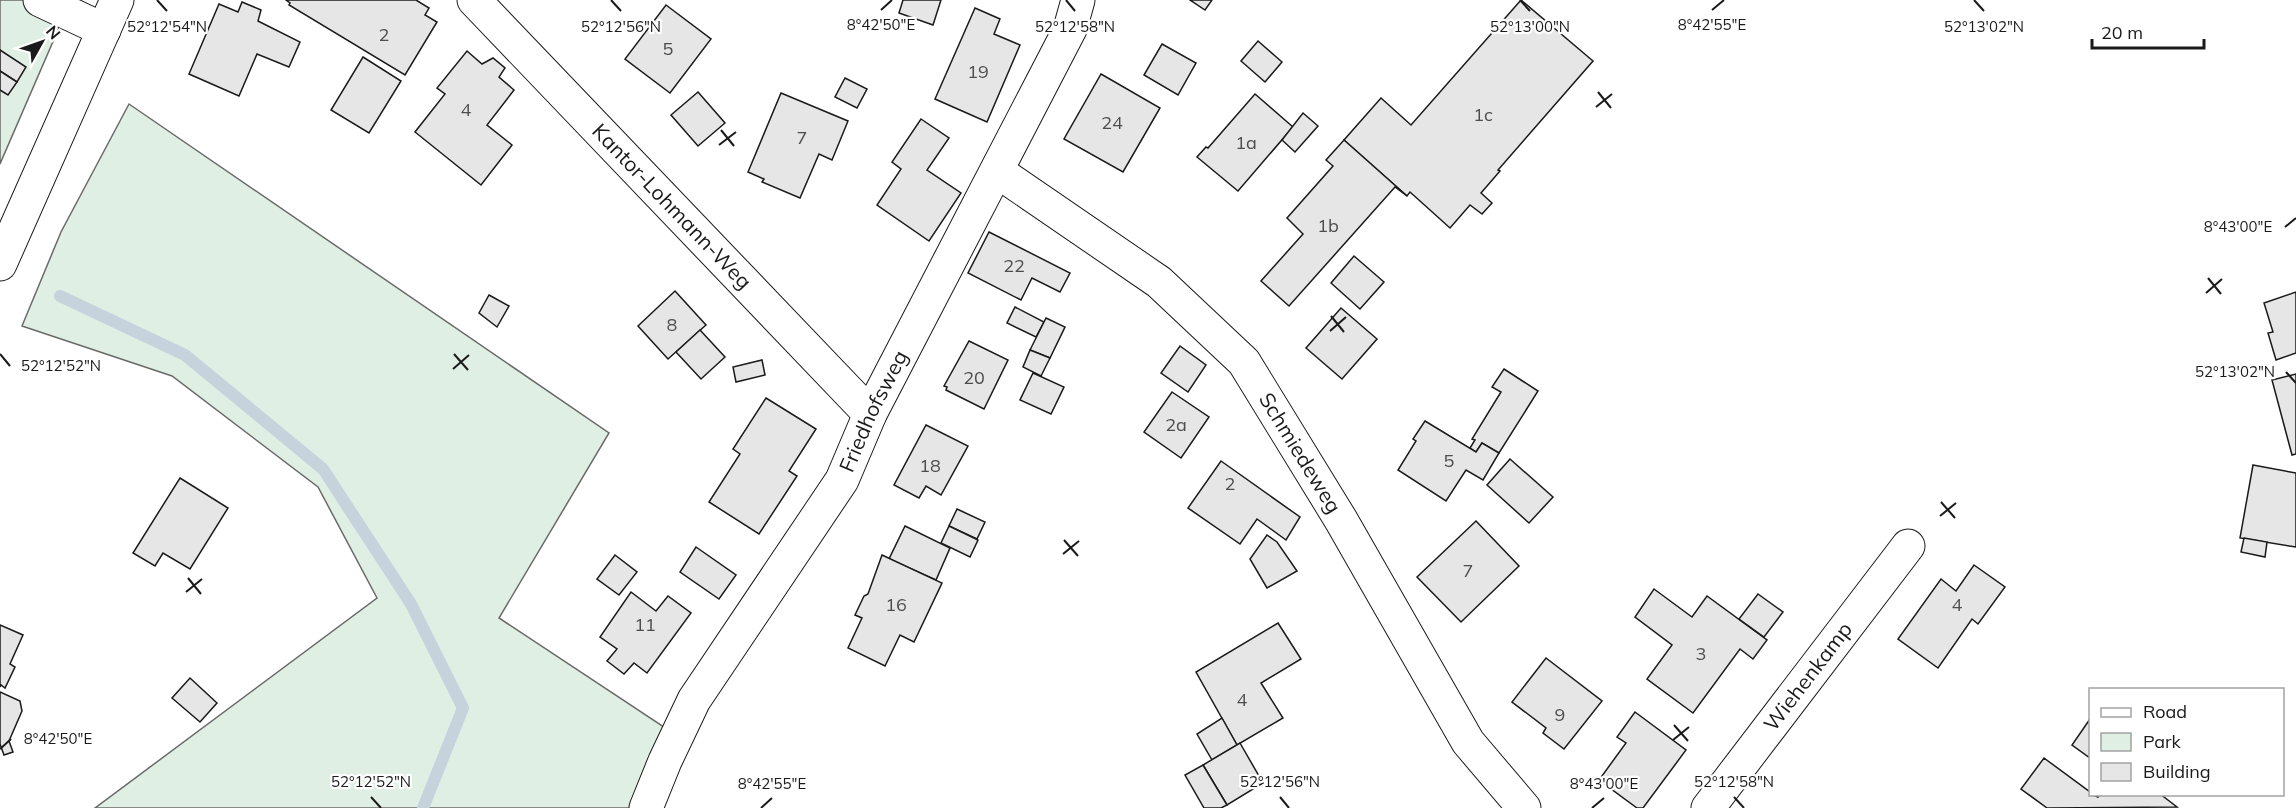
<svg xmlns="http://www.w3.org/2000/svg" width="2296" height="808" font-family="Mulish,sans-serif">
<rect width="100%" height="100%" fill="#fff"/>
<g fill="#e0efe3" stroke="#6a6a6a" stroke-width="1.5">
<path d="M0,0H71L0,164Z"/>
<path d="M129,104L609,433L499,618L664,727L632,808H95L377,598L318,487L172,376L22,326L61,232Z"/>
</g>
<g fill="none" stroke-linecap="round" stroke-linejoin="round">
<path stroke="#c6d2dc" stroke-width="12" d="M60,296L185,355L323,469L411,604L463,708L423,808"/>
</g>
<g fill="#e6e6e6" stroke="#1a1a1a" stroke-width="1.5">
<path d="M286,0H416L429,8L425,15L437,22L405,75L289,5L290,3Z"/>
<path d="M903,0H941L933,25L899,13Z"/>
<path d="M1190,0H1212L1205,10Z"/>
<path d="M1521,0L1593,61L1498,170L1500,171L1481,193L1492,203L1482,214L1470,205L1450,228L1410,192L1407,196L1344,140L1381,98L1411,125Z"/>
<path d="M242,2L261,10L258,21L300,42L289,67L257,54L239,96L189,74L219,4L238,12Z"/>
<path d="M666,5L711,39L670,93L625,59Z"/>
<path d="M975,8L1000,19L994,34L1020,45L987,122L935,99Z"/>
<path d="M1258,41L1282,62L1265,82L1241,61Z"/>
<path d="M1162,44L1196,63L1178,95L1144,75Z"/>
<path d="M0,50L26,67L17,82L0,71Z"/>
<path d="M467,51L482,64L493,58L505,68L499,77L514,90L487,125L512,145L481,185L415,132L445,94L437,88Z"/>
<path d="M363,57L401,81L369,133L331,110Z"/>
<path d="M0,71L17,82L8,95L0,90Z"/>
<path d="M1101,74L1160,108L1123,172L1064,139Z"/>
<path d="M845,78L867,89L857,108L835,97Z"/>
<path d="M698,92L725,123L698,146L671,115Z"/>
<path d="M781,93L848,121L832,160L819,154L800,198L762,182L764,179L748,172Z"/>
<path d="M1255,94L1293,127L1238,191L1197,157L1206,147L1208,148Z"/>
<path d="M1303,113L1318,126L1295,152L1282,140Z"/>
<path d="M921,119L949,138L927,170L961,193L929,241L877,205L901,169L892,162Z"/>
<path d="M1344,140L1407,196L1395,187L1289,306L1261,281L1303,234L1287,218L1333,166L1326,160Z"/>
<path d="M989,232L1070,273L1060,292L1032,278L1021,300L968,273Z"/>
<path d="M1354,256L1384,282L1360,309L1331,283Z"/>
<path d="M675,291L706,325L668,359L638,326Z"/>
<path d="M2296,292V353L2276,360L2268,333L2273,332L2264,303Z"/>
<path d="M489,295L509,306L497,327L479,313Z"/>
<path d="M1015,307L1044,322L1036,337L1007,323Z"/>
<path d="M1341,308L1377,339L1342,379L1306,348Z"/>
<path d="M1046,318L1065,327L1050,358L1030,350Z"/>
<path d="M700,330L725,357L701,379L676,352Z"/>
<path d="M969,341L1008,360L984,409L946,390L947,387L944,386Z"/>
<path d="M1180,346L1206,365L1188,392L1161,373Z"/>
<path d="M1030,350L1050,358L1041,376L1023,367Z"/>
<path d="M762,360L765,375L736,382L733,367Z"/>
<path d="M1504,369L1538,391L1499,453L1482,443L1476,452L1470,448L1475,440L1472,439L1501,392L1492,387Z"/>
<path d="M1033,373L1064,387L1051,414L1020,400Z"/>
<path d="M2296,374V454L2292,455L2272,380Z"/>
<path d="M1172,392L1209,417L1181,458L1144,432Z"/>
<path d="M766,398L816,429L789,471L797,476L759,534L709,502L740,454L733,449Z"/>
<path d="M1425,421L1476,452L1482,443L1499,453L1483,480L1466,470L1446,501L1398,470L1416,441L1413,439Z"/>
<path d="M926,425L968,446L941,495L926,486L919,498L894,485Z"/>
<path d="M1510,459L1553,497L1529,523L1487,485Z"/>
<path d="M1221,461L1300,517L1286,540L1257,519L1240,544L1188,508Z"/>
<path d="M2253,465L2296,473V547L2240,538Z"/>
<path d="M180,478L228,508L190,569L163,553L155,566L133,553Z"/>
<path d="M957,509L985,522L977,539L949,526Z"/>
<path d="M1476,521L1519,566L1461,622L1417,577Z"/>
<path d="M905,526L950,548L936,580L889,559Z"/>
<path d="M949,526L978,540L970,557L941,543Z"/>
<path d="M1267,535L1277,542L1297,571L1267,588L1250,559Z"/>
<path d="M2244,538L2267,542L2265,557L2241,552Z"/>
<path d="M696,547L736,575L719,599L680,572Z"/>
<path d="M615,555L637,572L619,595L597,579Z"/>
<path d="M882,555L942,583L914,642L900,635L885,666L848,648L862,618L855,615L864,596L868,594Z"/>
<path d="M1974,565L2005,587L1978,624L1972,619L1938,668L1898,639L1941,579L1956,591Z"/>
<path d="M1654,589L1692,617L1707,596L1767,640L1753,659L1740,649L1693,713L1647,679L1672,645L1635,617Z"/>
<path d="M631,592L656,611L668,596L691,613L647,673L634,663L624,674L607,661L617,649L600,637Z"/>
<path d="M1758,594L1783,612L1764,637L1739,619Z"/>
<path d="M1278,623L1301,659L1261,683L1283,718L1237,745L1196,672Z"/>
<path d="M0,625L23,635L10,664L15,667L5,688L1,685L0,687Z"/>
<path d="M1546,658L1602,701L1564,749L1543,733L1546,728L1512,702Z"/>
<path d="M190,678L217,703L200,722L172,698Z"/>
<path d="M0,692L20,701L22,711L9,741L13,752L4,755L0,744Z"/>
<path d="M1635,712L1686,750L1643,808H1637L1599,780L1626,743L1617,737Z"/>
<path d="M1222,718L1237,745L1212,760L1197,734Z"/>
<path d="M2090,719V758L2072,745Z"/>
<path d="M1240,743L1263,783L1227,805L1203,765Z"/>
<path d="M2044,758L2090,792V794L2098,797L2100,794H2160L2177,807L2047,808L2021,789Z"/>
<path d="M1203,765L1227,805L1221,808H1204L1185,775Z"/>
</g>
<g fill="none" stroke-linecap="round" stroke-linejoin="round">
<g stroke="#1a1a1a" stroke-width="35">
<g id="minor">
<path d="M40,0L104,30"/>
<path id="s1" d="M474,0L870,414"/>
<path id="s2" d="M997,171L1159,282L1244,362L1341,520L1468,742L1524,808"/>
<path id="s3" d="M646,808L665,761L694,700L842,480L870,414L1070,29L1078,0"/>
<path id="s4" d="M1708,808L1908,546"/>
</g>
</g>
<g stroke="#1a1a1a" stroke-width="35">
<path id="major" d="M0,264L117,0"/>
</g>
<use href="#minor" stroke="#fff" stroke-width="33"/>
<use href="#major" stroke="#fff" stroke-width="33"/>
</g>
<path fill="none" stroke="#1a1a1a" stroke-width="2" d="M157,0L167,11M611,0L621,11M1066,0L1075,11M1520,0L1530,11M1974,0L1984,11M881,10L892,0M1712,10L1724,0M1598,92L1611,108M1596,107L1612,94M721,130L734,146M719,145L736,132M2285,227L2296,218M2208,278L2221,294M2206,293L2222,279M1331,316L1344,332M1330,331L1346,317M0,354L10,366M454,354L468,370M453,369L469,355M2286,372L2296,383M1941,502L1955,518M1940,516L1956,503M1064,540L1078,556M1063,554L1079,541M188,578L201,594M186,592L202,579M1674,725L1688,741M1673,740L1689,727M0,749L11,739M371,797L381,808M1280,797L1289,808M1734,797L1744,808M761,808L772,798M1592,808L1604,798"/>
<g text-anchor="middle" stroke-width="4.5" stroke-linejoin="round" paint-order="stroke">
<g font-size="18" fill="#4d4d4d">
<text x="384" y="41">2</text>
<text x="668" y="55">5</text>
<text x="978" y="78">19</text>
<text x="466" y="116">4</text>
<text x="1483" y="121">1c</text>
<text x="1112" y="129">24</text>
<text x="802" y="144">7</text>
<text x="1246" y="149">1a</text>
<text x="1328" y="232">1b</text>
<text x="1014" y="272">22</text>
<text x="672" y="331">8</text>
<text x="974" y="384">20</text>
<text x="1176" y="431">2a</text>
<text x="1449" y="467">5</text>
<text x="930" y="472">18</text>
<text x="1230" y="490">2</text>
<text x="1468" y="577">7</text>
<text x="896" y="611">16</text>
<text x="1957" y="611">4</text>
<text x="645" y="631">11</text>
<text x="1701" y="660">3</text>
<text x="1242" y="706">4</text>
<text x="1560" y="721">9</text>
</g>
<g font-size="21" fill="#1a1a1a" stroke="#fff">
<text dy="7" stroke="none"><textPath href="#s1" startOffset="286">Kantor-Lohmann-Weg</textPath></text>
<text dy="7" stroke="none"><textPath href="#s3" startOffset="459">Friedhofsweg</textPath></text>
<text dy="7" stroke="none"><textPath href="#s2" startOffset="420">Schmiedeweg</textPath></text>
<text dy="7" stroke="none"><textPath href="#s4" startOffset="165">Wiehenkamp</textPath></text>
</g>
</g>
<g font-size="15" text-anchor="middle" fill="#1a1a1a" stroke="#fff" stroke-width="4.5" stroke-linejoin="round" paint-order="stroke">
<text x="881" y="30">8°42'50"E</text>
<text x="1712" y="30">8°42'55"E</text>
<text x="167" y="32">52°12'54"N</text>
<text x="621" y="32">52°12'56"N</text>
<text x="1075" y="32">52°12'58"N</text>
<text x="1530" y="32">52°13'00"N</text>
<text x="1984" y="32">52°13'02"N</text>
<text x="2238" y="232">8°43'00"E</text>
<text x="61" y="371">52°12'52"N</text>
<text x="2235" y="377">52°13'02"N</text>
<text x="58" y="744">8°42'50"E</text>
<text x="371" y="787">52°12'52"N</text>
<text x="1280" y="787">52°12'56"N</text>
<text x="1734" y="787">52°12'58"N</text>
<text x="772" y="789">8°42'55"E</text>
<text x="1604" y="789">8°43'00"E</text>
</g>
<rect x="2089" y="688" width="195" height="108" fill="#ffffff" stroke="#a3a3a3" stroke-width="1.5"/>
<rect x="2101" y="708" width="30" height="9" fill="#ffffff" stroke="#a3a3a3" stroke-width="1.5"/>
<text x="2143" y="718" font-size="18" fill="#1a1a1a">Road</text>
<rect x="2101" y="733" width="30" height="18" fill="#e0efe3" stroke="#a3a3a3" stroke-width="1.5"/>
<text x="2143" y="748" font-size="18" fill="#1a1a1a">Park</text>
<rect x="2101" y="763" width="30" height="18" fill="#e6e6e6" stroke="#a3a3a3" stroke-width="1.5"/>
<text x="2143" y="778" font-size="18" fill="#1a1a1a">Building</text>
<g transform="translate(42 42) rotate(50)" stroke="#ffffff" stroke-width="4.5" paint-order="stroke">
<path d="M0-4.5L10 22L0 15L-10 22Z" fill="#1a1a1a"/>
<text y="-9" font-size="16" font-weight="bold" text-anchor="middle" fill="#1a1a1a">N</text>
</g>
<path d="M2092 39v9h112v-9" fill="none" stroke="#1a1a1a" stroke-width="3"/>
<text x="2101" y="39" font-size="18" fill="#1a1a1a" stroke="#ffffff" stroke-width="4.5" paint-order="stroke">20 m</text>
</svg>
